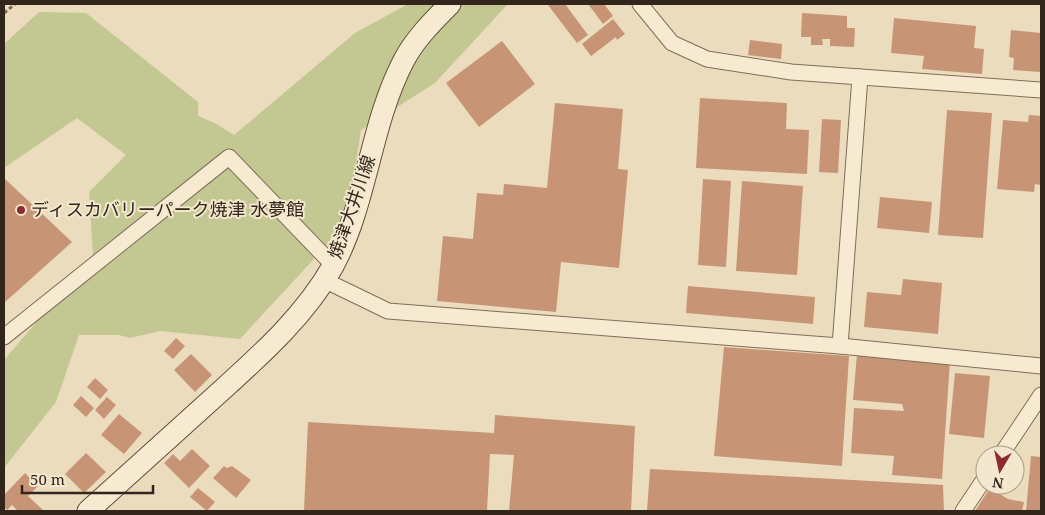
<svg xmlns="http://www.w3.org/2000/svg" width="1045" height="515" font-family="'Noto Serif','Noto Sans JP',serif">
<rect width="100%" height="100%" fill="#ebdcbe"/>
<path fill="#c3c893" d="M408,4H508L435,83L361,130L348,214L326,246L240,339L160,331L130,338L119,335H79L56,402L4,468V360L93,256L89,192L126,155L77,118L4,168V44L39,12L86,13L198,102V116L215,123L234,135L355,33Z"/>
<g fill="#c79576">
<path d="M550,4H565L588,35L577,43L548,5Z"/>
<path d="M588,4H604L613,16L603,24Z"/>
<path d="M802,13L847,16V28H855L854,47L830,46V39H822L823,45H811V37H801Z"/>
<path d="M894,18L976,26L974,48L984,49L982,74L922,69L924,56L891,53Z"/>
<path d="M613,19L625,34L617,40L616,37L591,56L582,44Z"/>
<path d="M1011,30L1041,33L1040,72L1013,70L1014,58L1009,57Z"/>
<path d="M750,40L782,44L781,59L748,55Z"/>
<path d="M502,41L535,84L479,127L446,83Z"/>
<path d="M700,98L787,103L786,129L809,130L807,174L696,168Z"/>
<path d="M555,103L623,109L618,169L628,170L619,268L561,262L556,312L437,301L443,236L473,239L477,193L503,195L504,184L547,188Z"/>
<path d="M947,110L992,113L983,238L938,235Z"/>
<path d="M1029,115L1041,116V185L1035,184L1034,192L997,189L1003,120L1028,122Z"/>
<path d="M822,119L841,120L838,173L819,172Z"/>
<path d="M4,178L72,242L4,303Z"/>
<path d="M703,179L731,181L726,267L698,265Z"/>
<path d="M742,181L803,186L797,275L736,271Z"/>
<path d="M880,197L932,202L929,233L877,228Z"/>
<path d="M903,279L942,283L938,334L864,327L867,292L901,295Z"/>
<path d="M688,286L815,297L813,324L686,313Z"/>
<path d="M176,338L185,346L173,359L164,351Z"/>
<path d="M724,347L849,356L842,466L714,456Z"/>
<path d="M191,354L212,375L195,392L174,370Z"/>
<path d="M857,354L950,361L942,479L892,475L894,456L851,453L854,408L904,411L902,404L853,400Z"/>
<path d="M955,373L990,376L984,438L949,434Z"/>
<path d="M95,378L108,390L100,399L87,387Z"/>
<path d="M81,396L94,408L86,417L73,405Z"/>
<path d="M107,397L116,405L104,419L95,410Z"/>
<path d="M119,414L142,433L124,454L101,435Z"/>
<path d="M495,415L635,426L631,511H509L514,455L490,454L487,511H304L308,422L494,433Z"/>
<path d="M192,449L210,466L189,488L164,463L173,454L180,461Z"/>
<path d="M86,453L106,472L84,493L65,474Z"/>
<path d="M1031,456L1041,457V511H1026Z"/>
<path d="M224,466L227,468L232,466L251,480L236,498L213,478Z"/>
<path d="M650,469L943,485L944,511H647Z"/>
<path d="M25,473L38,486L28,496L44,511H18L12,505L7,510L4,507V495Z"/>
<path d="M198,488L215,502L207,511L190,497Z"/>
<path d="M990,488L1008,499L1024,502L1022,511H975Z"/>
</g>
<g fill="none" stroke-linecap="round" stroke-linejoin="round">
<g stroke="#826d58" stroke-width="17">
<g id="street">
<path d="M640,4L672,43L707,59L791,72L1041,90"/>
<path d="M324,280L388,311L840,346L1041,366"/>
<path d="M4,337L229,157L333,265"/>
<path d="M840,346L860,77"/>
<path d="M1001,455L1041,395"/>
<path d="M963,511L985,478"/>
</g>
</g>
<g stroke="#644e3b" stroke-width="23">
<path id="secondary" d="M88,511C129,474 170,437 211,400C256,359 303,319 333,266C367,203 370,126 403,62C414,40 433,21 450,4"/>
</g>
<path stroke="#826d58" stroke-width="3" stroke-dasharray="4 2.5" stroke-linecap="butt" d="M4,13L15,4"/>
<use href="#street" stroke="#f6ead1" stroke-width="15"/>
<use href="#secondary" stroke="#f6ead1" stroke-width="21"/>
</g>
<circle fill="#8e2b2f" stroke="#f3e7cd" stroke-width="2" cx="21" cy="210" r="5"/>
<g text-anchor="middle" stroke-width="4" stroke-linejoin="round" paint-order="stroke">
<g font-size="18" fill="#32261c" stroke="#f3e7cd">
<text transform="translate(352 207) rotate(-71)" y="6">焼津大井川線</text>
</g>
<g font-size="18" fill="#32261c" stroke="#f3e7cd" text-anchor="start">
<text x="31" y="216">ディスカバリーパーク焼津 水夢館</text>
</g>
</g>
<rect width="1045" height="515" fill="none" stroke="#32261c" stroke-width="10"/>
<g transform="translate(1000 470) rotate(189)"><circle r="24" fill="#f3e7cd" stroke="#a69a86"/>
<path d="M0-4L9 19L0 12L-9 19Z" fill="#8e2b2f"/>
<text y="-8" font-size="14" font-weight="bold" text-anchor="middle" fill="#32261c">N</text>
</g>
<path d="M22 485v8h131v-8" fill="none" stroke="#32261c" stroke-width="2.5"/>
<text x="30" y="485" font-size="15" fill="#32261c" stroke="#f3e7cd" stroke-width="4" paint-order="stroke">50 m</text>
</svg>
